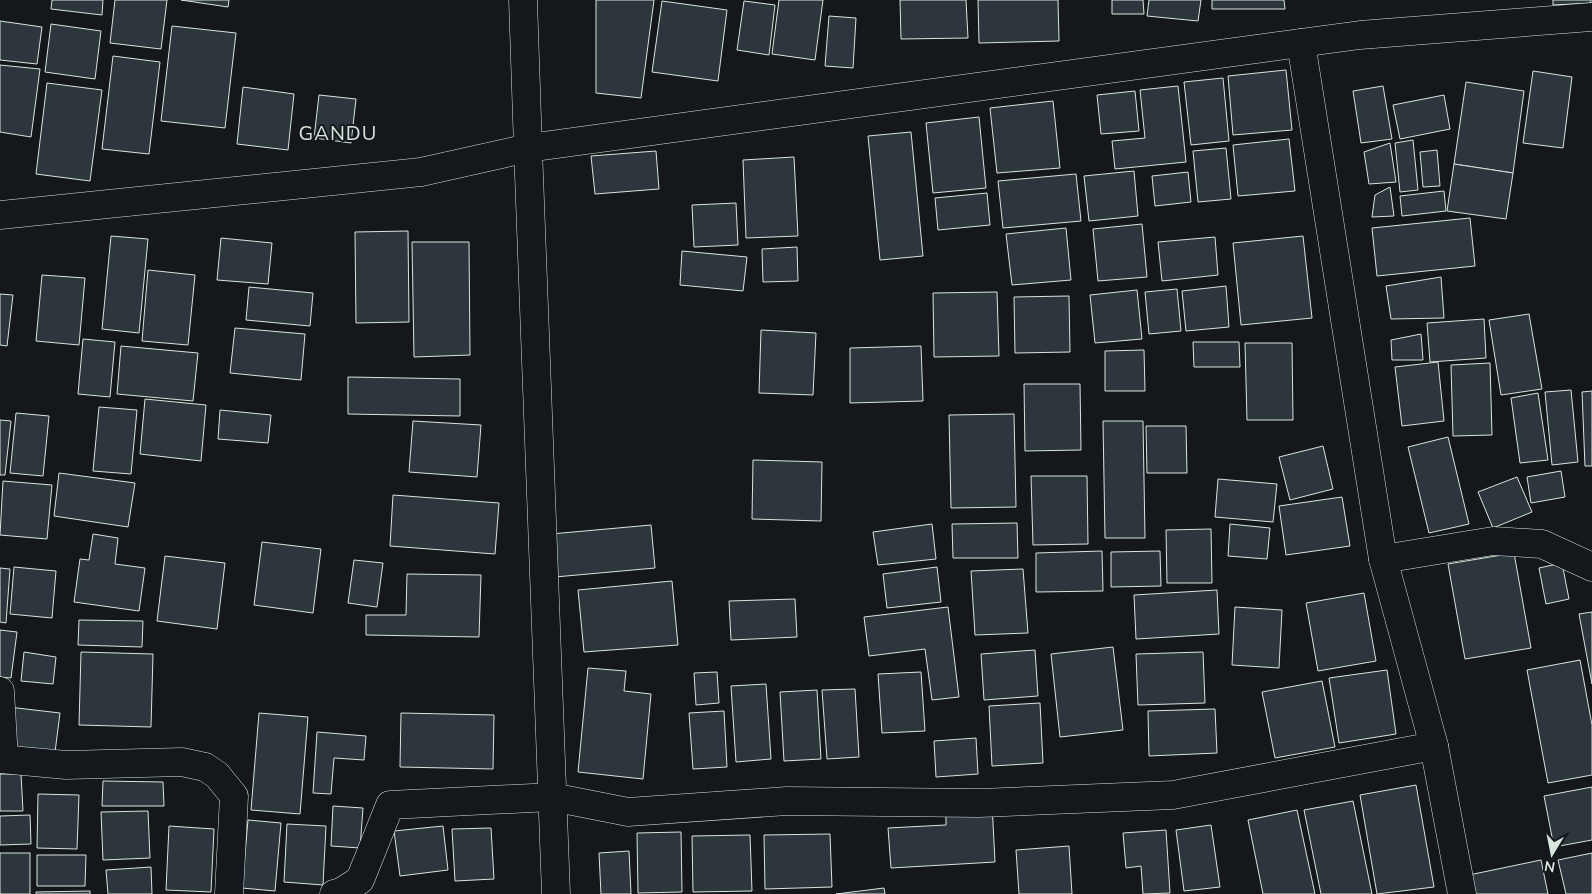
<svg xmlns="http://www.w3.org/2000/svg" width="1592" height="894" font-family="Mulish,sans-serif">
<rect width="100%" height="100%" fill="#14181c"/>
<g fill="#2c363c" stroke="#d8e6dc">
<path d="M52,0H103L102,15L51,9Z"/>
<path d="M115,0H167L161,49L110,43Z"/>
<path d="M181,0H229L228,7Z"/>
<path d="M596,0H654L641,98L596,93Z"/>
<path d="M779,0H823L815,60L772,54Z"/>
<path d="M900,0H966L968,38L901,39Z"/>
<path d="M978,0H1058L1059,41L979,43Z"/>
<path d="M1112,0H1143L1144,14H1112Z"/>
<path d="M1149,0H1201L1198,21L1147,16Z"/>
<path d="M1212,0H1284L1285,9H1212Z"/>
<path d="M1553,0H1591V3L1553,5Z"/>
<path d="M662,1L727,10L718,81L652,72Z"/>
<path d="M744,1L775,5L769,55L737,50Z"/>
<path d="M829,16L856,18L853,68L825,66Z"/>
<path d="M0,21L42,27L37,64L0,60Z"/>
<path d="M51,24L101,31L95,79L45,72Z"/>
<path d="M172,26L236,33L225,128L161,121Z"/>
<path d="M113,56L160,62L149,154L102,149Z"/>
<path d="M0,65L40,69L31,137L0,132Z"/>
<path d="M1286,70L1292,130L1233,135L1228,76Z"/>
<path d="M1533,71L1572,77L1563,148L1523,143Z"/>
<path d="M1223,78L1229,141L1191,145L1184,82Z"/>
<path d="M1466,82L1524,91L1513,173L1454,164Z"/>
<path d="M47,83L102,90L90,181L36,174Z"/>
<path d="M1178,86L1186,162L1115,169L1112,141L1145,138L1140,90Z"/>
<path d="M1383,86L1392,139L1361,143L1353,91Z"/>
<path d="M243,87L294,94L288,150L237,144Z"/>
<path d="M1135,91L1139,131L1101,134L1097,95Z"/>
<path d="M319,95L356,99L351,143L314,138Z"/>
<path d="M1444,95L1450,129L1400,139L1393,105Z"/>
<path d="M1053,101L1060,168L997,173L990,108Z"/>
<path d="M979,117L986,188L933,193L926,123Z"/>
<path d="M911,132L923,256L880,260L868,136Z"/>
<path d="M1289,139L1295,191L1238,196L1233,145Z"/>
<path d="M1413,140L1418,190L1400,192L1395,143Z"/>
<path d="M1390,143L1396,182L1369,184L1364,152Z"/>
<path d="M1226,148L1231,199L1198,202L1193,151Z"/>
<path d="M1437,150L1440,186L1423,187L1420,152Z"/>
<path d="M656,151L659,189L595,194L591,156Z"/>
<path d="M794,157L798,236L746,238L743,160Z"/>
<path d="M1454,164L1513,173L1506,219L1447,211Z"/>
<path d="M1134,171L1138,216L1089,221L1084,176Z"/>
<path d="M1188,172L1191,202L1155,206L1152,176Z"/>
<path d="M1076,174L1081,221L1003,228L998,181Z"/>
<path d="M1390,187L1394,216L1372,217L1375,195Z"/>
<path d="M1444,191L1446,211L1402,216L1400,196Z"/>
<path d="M987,193L990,225L938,230L935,198Z"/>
<path d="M736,203L738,245L694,247L692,205Z"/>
<path d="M1470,218L1475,266L1377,276L1372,228Z"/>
<path d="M1142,224L1147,277L1098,281L1093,229Z"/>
<path d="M1066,228L1071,280L1012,285L1006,234Z"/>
<path d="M408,231L409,322L356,323L355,232Z"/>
<path d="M111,236L148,239L139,333L102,329Z"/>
<path d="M1303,236L1312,318L1241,325L1233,243Z"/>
<path d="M1215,237L1218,275L1162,281L1158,242Z"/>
<path d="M221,238L272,243L268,284L217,280Z"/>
<path d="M412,242H469L470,355L414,357Z"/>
<path d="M797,247L798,281L763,282L762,249Z"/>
<path d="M682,251L747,257L743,291L680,285Z"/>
<path d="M148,270L195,275L188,345L142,341Z"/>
<path d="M42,275L85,278L79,345L36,341Z"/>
<path d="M1441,277L1444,318L1391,319L1386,286Z"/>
<path d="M1226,286L1229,327L1186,331L1182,291Z"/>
<path d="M249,287L313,293L310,326L246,320Z"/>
<path d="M1177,289L1181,331L1149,334L1145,292Z"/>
<path d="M1137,290L1142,339L1095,343L1090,295Z"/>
<path d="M997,292L999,356L934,357L933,293Z"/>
<path d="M0,294L13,295L7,346L0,345Z"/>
<path d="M1069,296L1070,352L1015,353L1014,297Z"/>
<path d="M1529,314L1542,389L1501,395L1489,320Z"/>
<path d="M1484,319L1486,358L1430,362L1427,323Z"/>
<path d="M235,328L305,334L301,380L230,373Z"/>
<path d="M761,330L816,333L813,395L759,393Z"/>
<path d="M1421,334L1423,360H1392L1391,340Z"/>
<path d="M83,339L115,342L110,397L78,394Z"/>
<path d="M1193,342H1239L1240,367H1194Z"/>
<path d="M1245,343H1292L1293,420H1247Z"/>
<path d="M121,346L198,353L193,401L117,394Z"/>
<path d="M921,346L923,401L850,403V348Z"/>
<path d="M1144,350L1145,391H1105V351Z"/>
<path d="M1438,362L1444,421L1402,426L1395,367Z"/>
<path d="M1490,363L1492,435L1453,436L1451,365Z"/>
<path d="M348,377L460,379V416L348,414Z"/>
<path d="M1024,384H1080L1081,450L1025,451Z"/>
<path d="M1571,390L1578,462L1552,465L1545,392Z"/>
<path d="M1592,391V466H1585L1582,392Z"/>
<path d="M1538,393L1548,460L1520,463L1511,398Z"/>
<path d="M145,399L206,405L201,461L140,454Z"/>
<path d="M99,407L137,410L131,474L93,471Z"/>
<path d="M220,410L271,415L268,443L218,439Z"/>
<path d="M16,413L49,416L43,476L10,473Z"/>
<path d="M1014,414L1016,507L951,508L949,415Z"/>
<path d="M0,420L11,421L5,475H0Z"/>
<path d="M413,421L481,425L477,477L409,472Z"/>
<path d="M1103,421H1143L1145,538H1105Z"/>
<path d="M1146,426H1186L1187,473H1147Z"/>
<path d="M1448,437L1469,524L1429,533L1408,447Z"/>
<path d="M1323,446L1333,489L1290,500L1279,457Z"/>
<path d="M753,460L822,462L821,521L752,519Z"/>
<path d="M1561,471L1565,497L1531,503L1527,477Z"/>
<path d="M59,473L135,483L128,527L54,516Z"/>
<path d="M1031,476H1087L1088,544L1033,545Z"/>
<path d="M1517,477L1532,512L1493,528L1478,492Z"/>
<path d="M1218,479L1277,484L1273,522L1215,517Z"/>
<path d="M3,481L52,485L47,539L0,535Z"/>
<path d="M393,495L499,503L495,554L390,546Z"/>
<path d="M1342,497L1350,546L1286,555L1279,506Z"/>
<path d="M1017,523L1018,558H953L952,524Z"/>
<path d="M932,524L936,559L878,565L873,532Z"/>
<path d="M1230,524L1270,528L1267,559L1228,556Z"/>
<path d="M651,525L655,568L555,577L551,534Z"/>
<path d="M1211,529L1212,583H1167L1166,530Z"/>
<path d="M93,534L118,538L115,564L145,568L139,611L74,602L80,559L89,560Z"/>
<path d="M262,542L321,549L313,613L254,605Z"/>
<path d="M1102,551L1103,591L1036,592V553Z"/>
<path d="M1160,551L1161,586L1111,587V552Z"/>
<path d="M1514,553L1531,648L1465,659L1448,564Z"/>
<path d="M165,556L225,563L217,629L157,621Z"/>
<path d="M354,560L383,563L377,607L348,603Z"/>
<path d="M1562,563L1569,599L1546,604L1539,568Z"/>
<path d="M14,567L56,571L52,618L10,614Z"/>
<path d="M937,567L941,602L887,608L883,574Z"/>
<path d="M0,568L10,569L6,623L0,622Z"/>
<path d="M1023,569L1028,633L975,635L971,571Z"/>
<path d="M407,574L481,575L479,637L366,635V615H406Z"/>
<path d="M672,581L678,645L584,652L578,590Z"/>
<path d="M1217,590L1219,634L1136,639L1134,595Z"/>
<path d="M1364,593L1376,661L1318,671L1306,603Z"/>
<path d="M795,599L797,637L731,640L729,601Z"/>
<path d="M948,607L959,697L932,700L925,649L869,656L864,617Z"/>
<path d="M1235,607L1282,610L1279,668L1232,665Z"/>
<path d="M1592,612V684L1579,614Z"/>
<path d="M79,620L143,621L142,647L78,645Z"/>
<path d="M0,630L17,632L11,678L0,677Z"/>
<path d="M1113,647L1123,730L1060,737L1051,654Z"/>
<path d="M1035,650L1038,696L984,700L981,654Z"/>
<path d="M24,652L56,657L53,684L21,681Z"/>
<path d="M81,652L153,654L151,727L79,725Z"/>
<path d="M1203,652L1205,703L1138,705L1136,654Z"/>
<path d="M1580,660L1592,725V775L1548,783L1527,670Z"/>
<path d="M588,668L626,671L624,691L651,694L643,779L578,772Z"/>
<path d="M1387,670L1396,734L1339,743L1329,678Z"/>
<path d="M717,672L719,703L696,705L694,673Z"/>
<path d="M921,672L925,731L882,733L878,674Z"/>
<path d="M1322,681L1335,747L1275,758L1262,692Z"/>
<path d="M766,684L771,759L736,762L731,686Z"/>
<path d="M855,689L859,757L827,759L822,690Z"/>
<path d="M817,690L821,759L784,761L780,692Z"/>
<path d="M1040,703L1043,763L992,766L989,706Z"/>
<path d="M0,706L60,713L54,760L0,753Z"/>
<path d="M1215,709L1217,753L1149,756L1148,711Z"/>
<path d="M724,711L727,767L693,769L689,713Z"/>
<path d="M259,713L308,717L300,814L251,810Z"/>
<path d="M401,713L494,715L493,769L400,767Z"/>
<path d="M317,732L366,736L364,760L334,758L331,794L313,793Z"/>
<path d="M976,738L978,774L936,777L934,741Z"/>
<path d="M0,774H21L23,811H0Z"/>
<path d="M103,781L163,782L164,806H102Z"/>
<path d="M1416,785L1434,887L1377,894L1360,795Z"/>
<path d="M1592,787V840L1554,847L1544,796Z"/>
<path d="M38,794L79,795L77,849L37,848Z"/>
<path d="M1353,801L1372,894H1321L1304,810Z"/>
<path d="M992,804L995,862L891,868L888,828L946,825V807Z"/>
<path d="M333,806L363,808L360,848L331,846Z"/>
<path d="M1297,810L1315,894H1263L1248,820Z"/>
<path d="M148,811L150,858L103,860L101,812Z"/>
<path d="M30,815L31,844L0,845V816Z"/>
<path d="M248,820L281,823L275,891L242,888Z"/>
<path d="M287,824L326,826L323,885L284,882Z"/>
<path d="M1211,825L1220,887L1184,891L1176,830Z"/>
<path d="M169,826L214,829L211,892L166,890Z"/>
<path d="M443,826L448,870L400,876L394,831Z"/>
<path d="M491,828L494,879L455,881L452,829Z"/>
<path d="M1166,830L1170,893L1143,894L1141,866L1126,868L1123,833Z"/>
<path d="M681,832L682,892L638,893L637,833Z"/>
<path d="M830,834L832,887L765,889L764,835Z"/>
<path d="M750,835L752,891L693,892L692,836Z"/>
<path d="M1069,846L1072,894H1019L1016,850Z"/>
<path d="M629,851L631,894H601L599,853Z"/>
<rect x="0" y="853" width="30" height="41"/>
<path d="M1592,853V894H1566L1558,860Z"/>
<path d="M37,855H86L85,886H37Z"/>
<path d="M1541,860L1548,894H1473L1469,875Z"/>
<path d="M151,867L152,894H108L106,870Z"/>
<path d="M884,888L885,894H836Z"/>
<path d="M90,891V894H36V892Z"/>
</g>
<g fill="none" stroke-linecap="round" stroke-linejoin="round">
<g stroke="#d8e6dc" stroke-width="29">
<g id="minor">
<path d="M1301,43L1383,559L1434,746L1462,894"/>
<path d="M0,215L421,172L528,148L523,0"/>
<path d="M1383,559L1493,541L1542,544L1592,567"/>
<path d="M0,691L4,759"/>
<path d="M0,759L66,765L182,762L205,767L217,775L234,796L229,894"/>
<path d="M334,894L341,892L360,880L390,805L552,797L628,812L787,801L979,803L1173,795L1434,746"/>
<path d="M556,894L528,148L1360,35L1592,17"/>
</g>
</g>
<use href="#minor" stroke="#14181c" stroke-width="28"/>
</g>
<g text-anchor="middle" stroke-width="4" stroke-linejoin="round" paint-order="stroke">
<g font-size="20" letter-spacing="1" fill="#d8e6dc" stroke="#14181c">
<text x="338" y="140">GANDU</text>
</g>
</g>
<g transform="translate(1552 854) rotate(190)" stroke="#14181c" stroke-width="4" paint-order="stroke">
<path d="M0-4L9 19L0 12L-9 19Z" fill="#d8e6dc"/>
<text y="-8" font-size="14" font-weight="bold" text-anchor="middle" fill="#d8e6dc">N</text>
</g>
</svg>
